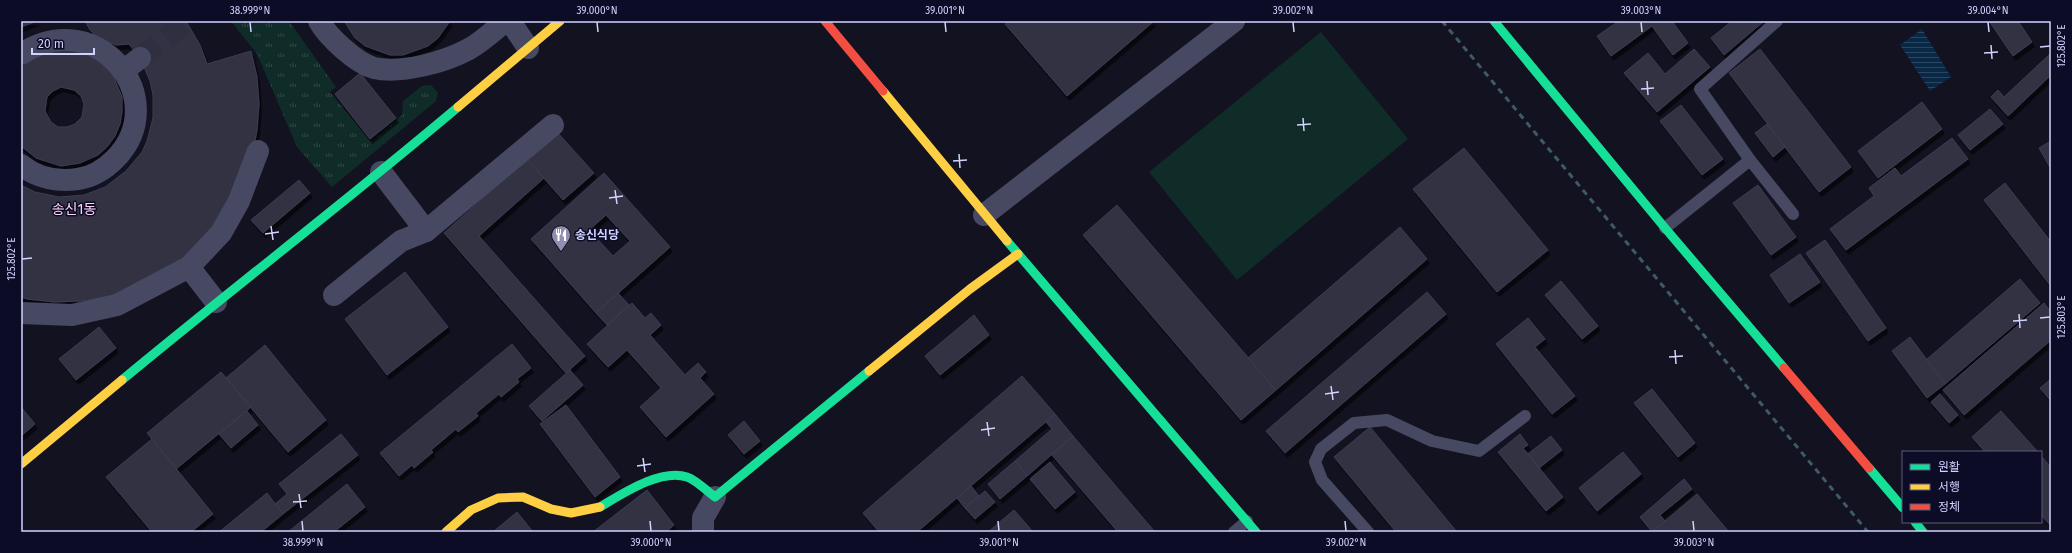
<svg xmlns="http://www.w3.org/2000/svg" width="2072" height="553" font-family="'Fira Sans','Noto Sans KR',sans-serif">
<defs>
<pattern id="grass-tufts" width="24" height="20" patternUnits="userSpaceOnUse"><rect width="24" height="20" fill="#102c28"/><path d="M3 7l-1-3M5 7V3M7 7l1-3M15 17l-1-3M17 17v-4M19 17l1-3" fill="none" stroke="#324a48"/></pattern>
<pattern id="water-rules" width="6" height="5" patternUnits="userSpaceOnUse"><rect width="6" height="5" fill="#082846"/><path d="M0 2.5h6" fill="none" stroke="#2b4662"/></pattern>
<filter id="shadow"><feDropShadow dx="2.5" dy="4.5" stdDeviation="0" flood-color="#0009"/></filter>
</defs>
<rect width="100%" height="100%" fill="#131220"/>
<path fill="url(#grass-tufts)" d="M231,21H289L336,87L330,92L371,142L402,115L403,101L422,86L431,85L438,93L436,101L332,187L297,147L257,54Z"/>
<path fill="#102c28" d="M1321,32L1408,139L1237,280L1149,172Z"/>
<path fill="url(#water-rules)" d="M1922,29L1951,77L1930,91L1900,45Z"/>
<g fill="#313042" stroke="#3d3d54" fill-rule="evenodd" filter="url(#shadow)">
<path d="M21,21H37L21,27Z"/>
<path d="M85,21H186L200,45L207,64L251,51L257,77L259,104L257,130L252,157L244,182L199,247L156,279L107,297L80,301L54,302L27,299L21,297V185L35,192L59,197L84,195L105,187L126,171L142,152L147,141L153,118V95L150,81L140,58L129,44L116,45L97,37L90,30Z"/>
<path d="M344,21H450L438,38L428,46L403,55H390L365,46L355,38Z"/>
<path d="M1009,21H1154L1067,96L1005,24Z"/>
<path d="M1619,21H1672L1688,43L1673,55L1652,26L1611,56L1597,36Z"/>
<path d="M1732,21L1763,22L1724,55L1711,38Z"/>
<path d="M1989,21H2018L2032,42L2013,56Z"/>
<path d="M68,49L93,56L112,73L122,97V112L120,124L115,136L107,147L98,155L80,163L61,166L36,158L21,146V68L37,56ZM61,87L74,90L81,96L84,104L82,117L75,124L67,127H58L51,122L45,111L47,97L53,91Z"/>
<path d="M1694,49L1710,67L1657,112L1624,73L1648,53L1665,74Z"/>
<path d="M1760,49L1851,167L1819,192L1729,73Z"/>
<path d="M2051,53V75L2008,116L1991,97L1998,90L2004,97Z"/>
<path d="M360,73L396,118L370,139L335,94Z"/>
<path d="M1922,102L1942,129L1878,178L1858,151Z"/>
<path d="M1681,105L1723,159L1702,175L1660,121Z"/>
<path d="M1990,109L2003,124L1970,150L1958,135Z"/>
<path d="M1767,124L1785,147L1773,157L1755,133Z"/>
<path d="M557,132L594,173L563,200L527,159Z"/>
<path d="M1952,138L1968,159L1846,250L1830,229L1874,196L1869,188L1895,168L1901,176Z"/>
<path d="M2051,141V169L2039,148Z"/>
<path d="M1464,148L1548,250L1497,292L1413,189Z"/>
<path d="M527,159L544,178L479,236L585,356L566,373L444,233Z"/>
<path d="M604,173L670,247L596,313L531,239ZM606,215L630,241L613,256L589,230Z"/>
<path d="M299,180L310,193L263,233L251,220Z"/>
<path d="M2005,183L2051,242L2050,285L1984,200Z"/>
<path d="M1758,185L1796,237L1771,255L1733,203Z"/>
<path d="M1117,205L1276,390L1241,420L1083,235Z"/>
<path d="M1400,227L1427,259L1276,390L1248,358Z"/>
<path d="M1825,240L1886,328L1868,341L1806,253Z"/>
<path d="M1800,254L1820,282L1789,303L1770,275Z"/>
<path d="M405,272L448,327L387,375L345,319Z"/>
<path d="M2020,279L2040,303L1945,384L1926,360Z"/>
<path d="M1561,281L1598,326L1582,339L1545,295Z"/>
<path d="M1427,292L1446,314L1285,453L1266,431Z"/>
<path d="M618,293L629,305L607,325L596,313Z"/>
<path d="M632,303L645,318L651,313L661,325L650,335L685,375L698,363L706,372L700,378L714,394L666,437L640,407L661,388L627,350L608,367L587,344Z"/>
<path d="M2044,303L2051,312V340L1964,415L1943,390Z"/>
<path d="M974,315L989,335L940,375L925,356Z"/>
<path d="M1528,318L1545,339L1535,347L1575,396L1552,414L1496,344Z"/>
<path d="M99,327L116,348L76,380L59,359Z"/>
<path d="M1910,337L1945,384L1927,398L1892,351Z"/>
<path d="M512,344L531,368L517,379L519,382L501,397L499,394L476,413L478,416L458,432L456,429L431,450L433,452L414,468L412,465L399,476L380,453Z"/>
<path d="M265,345L326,420L288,452L226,378Z"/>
<path d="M570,370L583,385L542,421L529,406Z"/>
<path d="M221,372L251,407L176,469L147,433Z"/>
<path d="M1022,376L1055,414L917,532H879L863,513Z"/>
<path d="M2051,379V401L2040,388Z"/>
<path d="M1652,389L1695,443L1678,457L1634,403Z"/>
<path d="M1940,394L1958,415L1949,423L1931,402Z"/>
<path d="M566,405L620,477L595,497L540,424Z"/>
<path d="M21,407L35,424L21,436Z"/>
<path d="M247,411L258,425L231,448L219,434Z"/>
<path d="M2001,411L2038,452H1985L1972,437Z"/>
<path d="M1055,414L1073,436L1027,476L1015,461L1052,429L1046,422Z"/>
<path d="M744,421L760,441L744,454L728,435Z"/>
<path d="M1370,427L1457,532H1396L1334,457Z"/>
<path d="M341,434L358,455L283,514L275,504L287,494L279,484Z"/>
<path d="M1520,434L1528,445L1523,448L1563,497L1546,511L1498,452Z"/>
<path d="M1073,436L1155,532H1118L1052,455Z"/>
<path d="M1551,436L1562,450L1539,468L1528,454Z"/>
<path d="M152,439L213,514L191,532H152L106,477Z"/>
<path d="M1623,452L1641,474L1597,511L1579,488Z"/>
<path d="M2041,456L2051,467V526L2041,515Z"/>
<path d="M1015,461L1027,476L1000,499L988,484Z"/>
<path d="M1050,462L1075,492L1055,509L1030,479Z"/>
<path d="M1684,479L1692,489L1660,515L1665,521L1652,532L1640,517Z"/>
<path d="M347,484L365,507L334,532H288Z"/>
<path d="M971,486L979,496L965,508L957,498Z"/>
<path d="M647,490L674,525L666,532H593Z"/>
<path d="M985,491L995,502L975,519L965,508Z"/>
<path d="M267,493L283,514L261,532H219Z"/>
<path d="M1697,494L1729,532H1652L1665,521Z"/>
<path d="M1014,510L1033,532H988Z"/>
<path d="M517,512L533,532H493Z"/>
</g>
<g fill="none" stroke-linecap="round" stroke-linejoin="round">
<path stroke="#302f41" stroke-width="22" stroke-dasharray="22 11" stroke-linecap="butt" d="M140,58L186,21"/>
<g stroke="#464961" stroke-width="12">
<path d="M1777,21L1700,89L1750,160L1793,214"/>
<path d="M1665,228L1750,160"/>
<path d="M1234,532L1247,521"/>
<path d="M1368,532L1322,480L1315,462L1321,449L1354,423L1387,420L1432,441L1479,451L1525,416"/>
</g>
<g stroke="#464961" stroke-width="22">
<path d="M319,21C328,37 356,63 374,68C402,74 445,62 469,49C482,42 494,30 506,21"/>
<path d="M510,21L528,48"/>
<path d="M21,54C97,4 174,99 115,159C105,169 92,177 78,179C58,182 37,178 21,165"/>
<path d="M123,71L140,58"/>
<path d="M381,172L426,231"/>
<path d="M984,215L1234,21"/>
<path d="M189,267L216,302"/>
<path d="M334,295L401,241L426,231L553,125"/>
<path d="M21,313L72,315L117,305L189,267L221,233L239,201L258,151"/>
<path d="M703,532V518L715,497"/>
</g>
<g stroke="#16e098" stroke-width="9">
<path d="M1494,21L1665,228L1784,368"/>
<path d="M1007,241L1256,532"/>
<path d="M122,380C233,288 348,200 458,107"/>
<path d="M1869,468L1903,508"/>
<path d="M600,507C622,494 661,468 687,477C696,480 707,491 715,497L869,371"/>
<path d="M1915,522L1923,532"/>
</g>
<g stroke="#ffcf43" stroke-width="9">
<path d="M883,91L1007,241"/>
<path d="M458,107L560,21"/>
<path d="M869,371L970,289L1018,254"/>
<path d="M21,464L122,380"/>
<path d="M446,532L471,510L498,498L523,497L551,509L571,513L600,507"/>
</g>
<g stroke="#f24e42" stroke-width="9">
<path d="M825,21L883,91"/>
<path d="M1784,368L1869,468"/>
</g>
<path stroke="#3e5967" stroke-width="3" stroke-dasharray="6 5" stroke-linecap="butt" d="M1442,21L1868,532"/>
</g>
<path fill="none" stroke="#d1d3ff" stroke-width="1.5" d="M250,22L251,32M597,22L598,32M945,22L946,32M1293,22L1294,32M1641,22L1642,32M1988,22L1989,32M1991,45L1992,59M2040,47L2050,46M1984,53L1998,52M1647,81L1648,95M1641,89L1654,88M1303,118L1304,131M1297,125L1311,124M959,154L960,168M953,161L967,160M615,190L617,204M609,198L623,196M271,226L273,240M265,234L279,232M22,259L32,258M2019,314L2020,328M2040,318L2050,317M2013,321L2027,320M1675,350L1676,364M1669,357L1683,356M1331,386L1333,400M1325,394L1339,392M987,422L989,436M981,430L995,428M643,458L645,472M637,466L651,464M299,494L301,508M293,502L307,501M302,521L303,531M650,521L651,531M998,521L999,531M1345,521L1346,531M1693,521L1694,531"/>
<defs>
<g id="restaurant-pin" transform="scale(1)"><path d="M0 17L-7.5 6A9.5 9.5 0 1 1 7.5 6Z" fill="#8e8fb1" stroke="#0d0c26"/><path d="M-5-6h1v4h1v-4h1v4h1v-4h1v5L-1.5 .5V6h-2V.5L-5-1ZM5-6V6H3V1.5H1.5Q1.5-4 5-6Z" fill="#fff"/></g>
</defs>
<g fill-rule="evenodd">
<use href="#restaurant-pin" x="561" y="235"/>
</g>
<g text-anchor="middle" stroke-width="3" stroke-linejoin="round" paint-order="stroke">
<g font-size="12" font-weight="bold" fill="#d1d3ff" stroke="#0d0c26" text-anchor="start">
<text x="575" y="239">송신식당</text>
</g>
<g font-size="14" fill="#ffd3f6" stroke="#0d0c26">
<text x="74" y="214">송신1동</text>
</g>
</g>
<rect width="2072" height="553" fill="none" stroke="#0d0c26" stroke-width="44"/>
<rect x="1902" y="451" width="140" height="72" fill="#0d0c26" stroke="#5b5c7d"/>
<rect x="1910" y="464" width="20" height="6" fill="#16e098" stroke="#5b5c7d"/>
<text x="1938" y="471" font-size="12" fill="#d1d3ff">원활</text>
<rect x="1910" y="484" width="20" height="6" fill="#ffcf43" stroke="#5b5c7d"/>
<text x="1938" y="491" font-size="12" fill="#d1d3ff">서행</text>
<rect x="1910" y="504" width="20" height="6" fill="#f24e42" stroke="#5b5c7d"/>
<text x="1938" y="511" font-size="12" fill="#d1d3ff">정체</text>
<path d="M32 48v6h62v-6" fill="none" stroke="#d1d3ff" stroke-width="2"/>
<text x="38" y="48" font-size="12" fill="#d1d3ff" stroke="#0d0c26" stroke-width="3" paint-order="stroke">20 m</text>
<rect x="22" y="22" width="2028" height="509" fill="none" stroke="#d1d3ff" stroke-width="1.5"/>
<g font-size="10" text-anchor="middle" fill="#d1d3ff">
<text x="250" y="14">38.999°N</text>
<text x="597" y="14">39.000°N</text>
<text x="945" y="14">39.001°N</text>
<text x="1293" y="14">39.002°N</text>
<text x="1641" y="14">39.003°N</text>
<text x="1988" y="14">39.004°N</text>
<text transform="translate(2061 46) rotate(-90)" y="4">125.802°E</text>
<text transform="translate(11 259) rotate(-90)" y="4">125.802°E</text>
<text transform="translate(2061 317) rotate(-90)" y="4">125.803°E</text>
<text x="303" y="546">38.999°N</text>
<text x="651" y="546">39.000°N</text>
<text x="999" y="546">39.001°N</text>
<text x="1346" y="546">39.002°N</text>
<text x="1694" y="546">39.003°N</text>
</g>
</svg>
